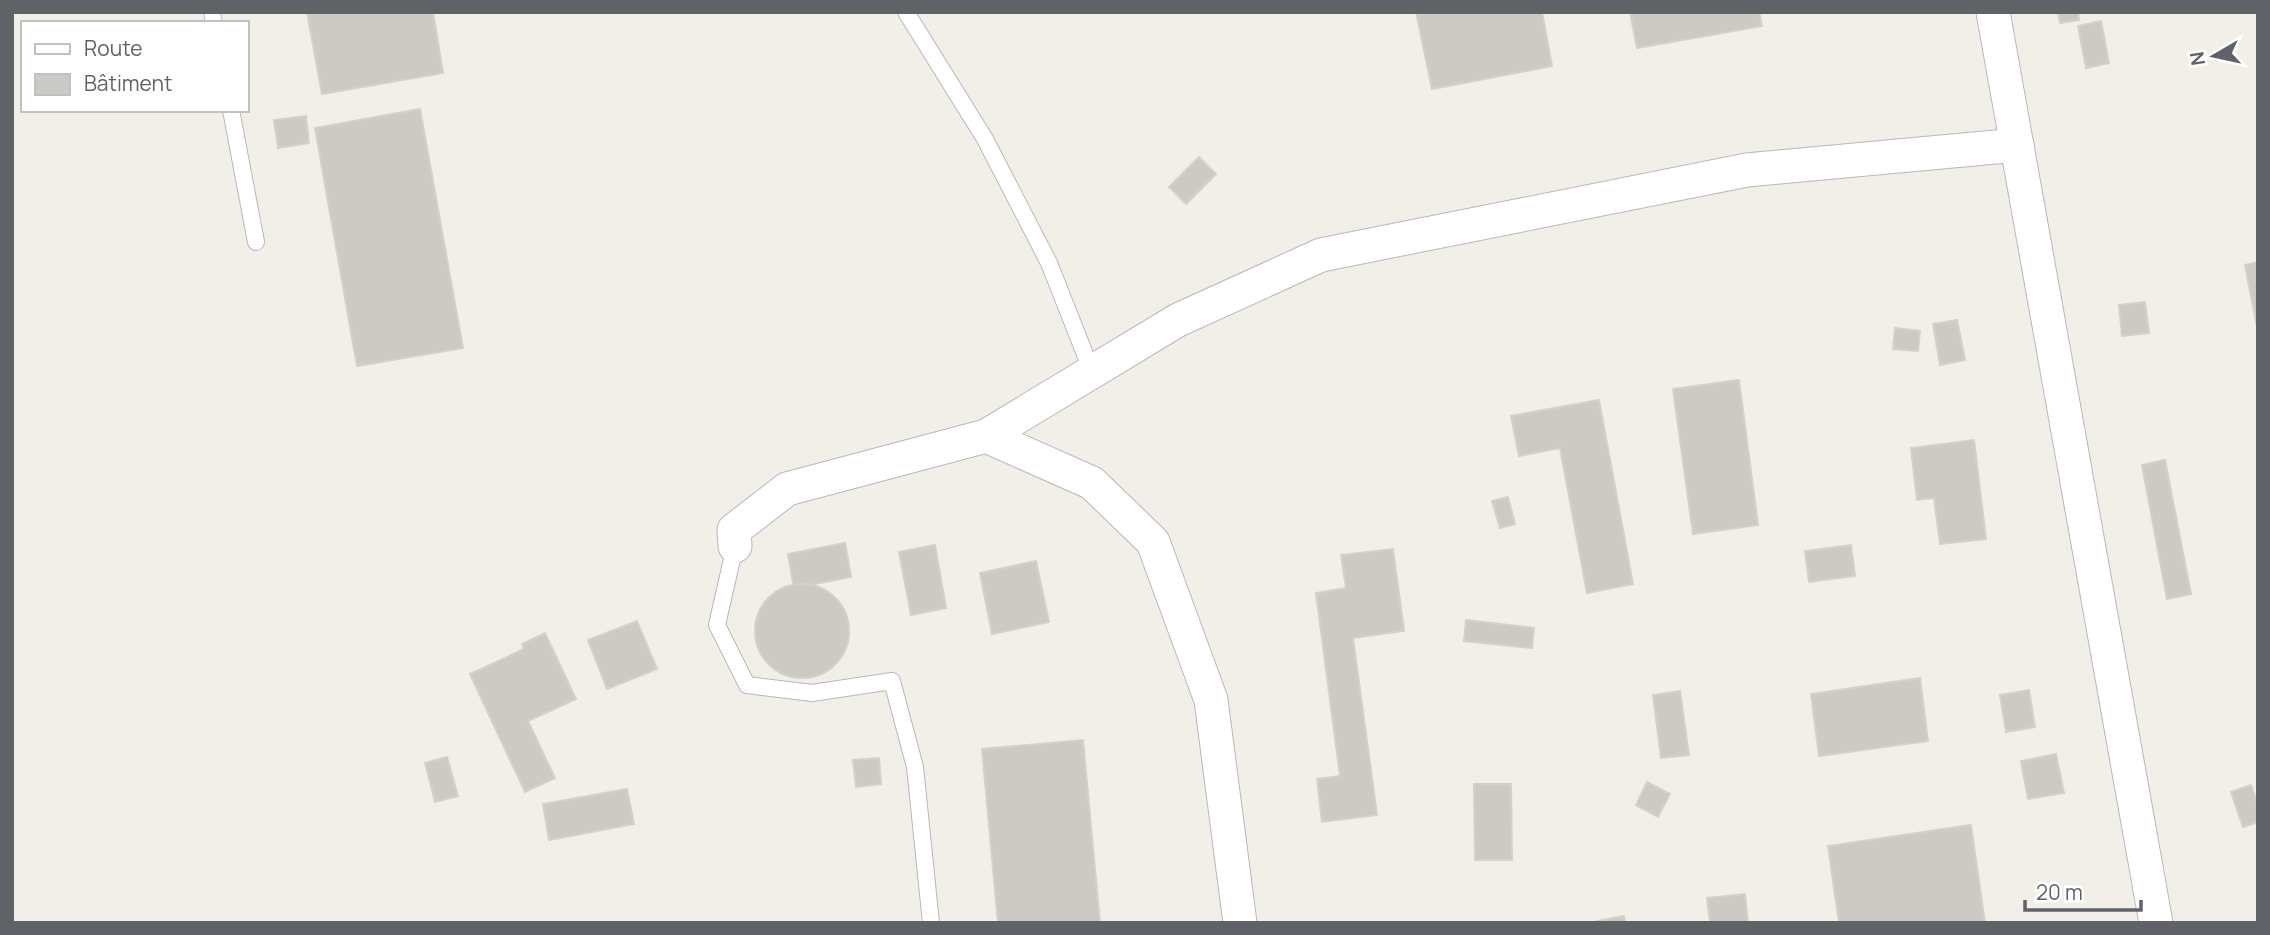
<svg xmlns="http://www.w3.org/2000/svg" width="2270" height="935" font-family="Manrope,sans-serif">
<rect width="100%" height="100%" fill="#f1efe8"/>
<g fill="#cccac5" stroke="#d6d1c6" stroke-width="2">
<path d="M307,12H433L443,73L322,94Z"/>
<path d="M1416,12H1542L1552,66L1432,89Z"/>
<path d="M1630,12H1759L1762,26L1637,48Z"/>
<path d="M2058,12H2078L2079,20L2060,23Z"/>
<path d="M2101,21L2109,63L2086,68L2078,26Z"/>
<path d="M420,109L463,348L357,366L315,128Z"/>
<path d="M306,116L309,143L278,148L274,120Z"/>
<path d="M1199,157L1216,174L1186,204L1169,187Z"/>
<path d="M2258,262V332L2245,265Z"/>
<path d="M2145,302L2149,333L2122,336L2119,305Z"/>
<path d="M1957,320L1965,360L1940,365L1933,324Z"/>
<path d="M1895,328L1920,331L1918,351L1893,349Z"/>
<path d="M1739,380L1758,525L1693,534L1673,389Z"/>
<path d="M1599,400L1633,584L1587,593L1560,448L1519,456L1511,416Z"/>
<path d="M1974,440L1986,539L1940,544L1934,498L1917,500L1911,448Z"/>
<path d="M2165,460L2191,594L2167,599L2142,465Z"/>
<path d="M1508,497L1515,524L1500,528L1492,501Z"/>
<path d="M845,543L851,577L794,588L788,554Z"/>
<path d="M935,545L946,608L911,615L899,552Z"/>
<path d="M1851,545L1855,576L1809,582L1805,551Z"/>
<path d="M1393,549L1404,631L1353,638L1377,815L1322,822L1317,779L1340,776L1316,593L1346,588L1341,555Z"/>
<path d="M1036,561L1049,622L992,634L980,573Z"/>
<circle cx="802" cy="631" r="47"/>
<path d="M1466,620L1534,628L1532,648L1464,641Z"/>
<path d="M637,621L657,669L607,689L588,640Z"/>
<path d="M545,633L576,699L528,721L555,778L525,792L470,674L524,649L522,644Z"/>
<path d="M1920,678L1928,741L1819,756L1811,694Z"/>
<path d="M2029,690L2035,727L2006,732L2000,695Z"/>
<path d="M1680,691L1689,755L1661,758L1653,695Z"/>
<path d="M1083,740L1100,923H998L982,749Z"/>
<path d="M2056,754L2064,793L2028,799L2021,761Z"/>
<path d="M447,757L458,796L435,802L425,763Z"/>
<path d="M879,758L881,784L856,787L853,760Z"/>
<path d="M1647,782L1670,794L1658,817L1636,805Z"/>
<path d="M1474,784H1511L1512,860H1475Z"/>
<path d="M2251,785L2258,805V822L2243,827L2231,792Z"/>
<path d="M627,789L634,824L549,840L543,804Z"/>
<path d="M1971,825L1985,923H1839L1828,846Z"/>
<path d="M1745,894L1748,923H1710L1707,898Z"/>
<path d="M1624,916L1625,923H1597V921Z"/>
</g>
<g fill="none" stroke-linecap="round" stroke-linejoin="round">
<g stroke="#b5b8bc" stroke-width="18">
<g id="lane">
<path d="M212,12L214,23"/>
<path d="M906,12L985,139L1049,263L1092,372"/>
<path d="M231,110L256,242"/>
<path d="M735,546L717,625L747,685L812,693L892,681L915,767L931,923"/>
</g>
</g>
<g stroke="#b5b8bc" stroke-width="35">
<g id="street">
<path d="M1993,12L2156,923"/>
<path d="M986,436L1092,483L1153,542L1211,700L1240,923"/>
<path d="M735,546L734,530L787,489L986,436L1178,320L1321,255L1747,170L2017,145"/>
</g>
</g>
<use href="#lane" stroke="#fff" stroke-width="16"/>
<use href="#street" stroke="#fff" stroke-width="33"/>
</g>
<rect width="2270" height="935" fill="none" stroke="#5f6368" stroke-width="28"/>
<rect x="21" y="21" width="228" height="91" fill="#ffffff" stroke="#bfc1c3" stroke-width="2"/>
<rect x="35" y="44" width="35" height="10" fill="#ffffff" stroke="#bfc1c3" stroke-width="2"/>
<text x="84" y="56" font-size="21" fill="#5f6368">Route</text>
<rect x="35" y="74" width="35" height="21" fill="#cccac5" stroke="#bfc1c3" stroke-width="2"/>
<text x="84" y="91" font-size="21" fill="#5f6368">Bâtiment</text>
<g transform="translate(2214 56) rotate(261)" stroke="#ffffff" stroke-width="5" paint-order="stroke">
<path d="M0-5L12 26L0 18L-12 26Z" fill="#5f6368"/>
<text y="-10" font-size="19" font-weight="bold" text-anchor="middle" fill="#5f6368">N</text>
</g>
<path d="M2025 900v10h116v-10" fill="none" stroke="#5f6368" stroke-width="3.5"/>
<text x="2036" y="900" font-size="21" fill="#5f6368" stroke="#ffffff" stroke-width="5" paint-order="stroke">20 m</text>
</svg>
